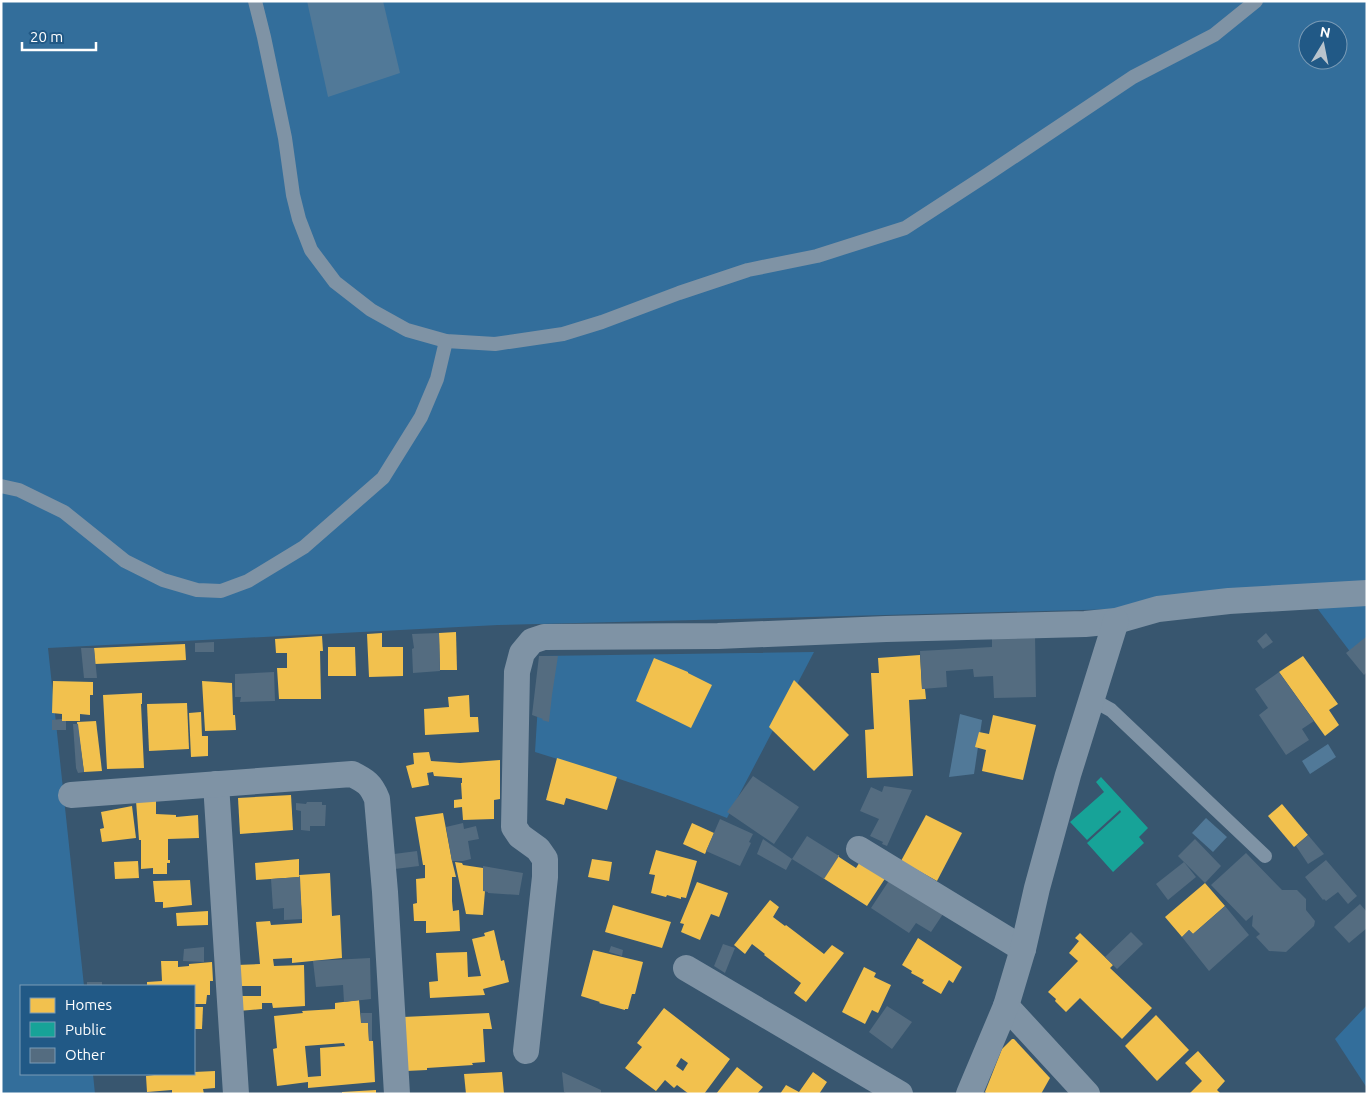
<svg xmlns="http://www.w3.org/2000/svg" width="1368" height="1095" font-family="Ubuntu,sans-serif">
<rect width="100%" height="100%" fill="#38566f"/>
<g fill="#336e9b" fill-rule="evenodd">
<path d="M1,1H1367V674L1314,604L498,625L48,648L84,986H21V1074H93L95,1094H1ZM1308,30H1338V60H1308Z"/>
<path d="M814,652L727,818C664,793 600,772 535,752L541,656Z"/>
<path d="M1367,1005V1088L1335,1039Z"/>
</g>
<g fill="#517998">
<path d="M307,1H383L400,73L328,97Z"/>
<path d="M960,714L982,720L974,774L949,777Z"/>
<path d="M1328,744L1336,757L1310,774L1302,761Z"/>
<path d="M1206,818L1227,837L1213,852L1192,833Z"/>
</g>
<g fill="#f2c14e" fill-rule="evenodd">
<path d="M456,632L457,670H440L439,633Z"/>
<path d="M382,633V647H403V676L369,677L367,634Z"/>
<path d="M322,636L323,651H320L321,699H279L277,668H287V653H276L275,639Z"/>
<path d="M185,644L186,660L95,664L94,648Z"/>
<path d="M328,647H355L356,676H328Z"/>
<path d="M920,655L922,689H925L926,699L909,700L913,776L867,778L865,730L874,729L871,673H879L878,658Z"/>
<path d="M1303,656L1338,704L1329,710L1339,725L1325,736L1279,672Z"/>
<path d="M654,658L688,672V673L712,685L691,728L636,701Z"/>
<path d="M794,680L849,735L814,771L769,727Z"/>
<path d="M53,681L93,682V695H90V715L80,714V721H62V714L52,713Z"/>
<path d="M202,681L232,683L233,715H235L236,730L205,731Z"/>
<path d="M142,693V704H141L144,768L107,769L103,695Z"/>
<path d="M469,695L470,717H478L479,732L425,735L424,709L449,707L448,697Z"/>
<path d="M187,703L189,749L149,751L147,704Z"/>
<path d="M201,712L202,736H208V756L191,757L189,713Z"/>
<path d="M993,715L1036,725L1023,780L982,771L986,750L975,747L979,732L989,734Z"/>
<path d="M96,721L102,771L84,772L77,722Z"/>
<path d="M429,752L431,761L460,763L500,760V799L494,800V819L463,820L462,807L454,808V800L462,799L461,783H462V778L434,776L433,772L427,773L429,785L412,788L406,766L414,764L413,753Z"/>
<path d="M557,758L617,777L607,810L566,798L564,805L546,800Z"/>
<path d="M291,795L293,830L240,834L238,798Z"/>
<path d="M136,801H156V814L176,815V817L198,815L199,838L168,839V860H170V863H167V874H153V868L141,869V840H139Z"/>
<path d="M1282,804L1308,835L1294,847L1268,816Z"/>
<path d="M132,806L136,838L102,842L100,829L104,828L101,812Z"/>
<path d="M443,813L452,861L456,877H452V901L453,911L459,910L460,931L426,933V921H414L413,904L417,903L416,879L425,878V865H423L415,817Z"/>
<path d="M926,815L962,833L937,881L901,861Z"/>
<path d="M692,823L714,833L705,854L683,844Z"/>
<path d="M656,850L697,861L686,898L681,897V899L667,895L666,897L651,893L655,875L649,874Z"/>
<path d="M865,854L890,871L867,906L823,878L838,855L839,856V857L856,868Z"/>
<path d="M299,859V875L330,873L332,916L340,915L342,958L292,963V958L273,959L274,966L304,965L305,1006L273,1008L272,1003H262V1009L238,1011V996H261V986H238L237,965L260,964L256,922L270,921L271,925L302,923V919L299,875L300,877L256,880L255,863Z"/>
<path d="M592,859L612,862L609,881L588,877Z"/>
<path d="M138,861L139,878L115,879L114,862Z"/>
<path d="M455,862L462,863L463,865L483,868V891H485L483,915L466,914Z"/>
<path d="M190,880L192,905L163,908V902H155L153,881Z"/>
<path d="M697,882L728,893L719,917L711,914L700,940L681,932L684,924L680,923Z"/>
<path d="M1205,883L1225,906L1193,934L1189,930L1182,937L1165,917Z"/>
<path d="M770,900L779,907L773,917L785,926L786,925L824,954L832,945L844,953L806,1002L794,993L801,983L764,955L765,954L752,944L745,954L734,945Z"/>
<path d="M613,905L671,922L662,948L605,932Z"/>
<path d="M208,911V925L177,926L176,913Z"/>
<path d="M494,930L501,961L504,960L509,982L483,989L485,995L430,998L429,982L438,981L436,953L467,952L468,977L481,976L472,939L485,936L484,933Z"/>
<path d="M1080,933L1113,965L1110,968L1152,1008L1122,1039L1080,998L1066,1012L1055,1001L1056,999L1048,992L1078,961L1069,953L1079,941L1075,938Z"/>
<path d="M918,938L962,967L953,983L949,980L941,994L922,983L924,980L911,973L912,971L902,965Z"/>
<path d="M593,950L643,962L635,994H632L628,1009H625V1010L599,1003L600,1002L581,996Z"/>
<path d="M161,961H178V967L189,966V964L212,962L213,981H210V995H207L206,1004H194V986H147V982L162,981Z"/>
<path d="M864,967L876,973L874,977L891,985L878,1013L872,1010L865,1024L842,1012Z"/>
<path d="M359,1000L361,1023H368L369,1041H373L375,1082L308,1088V1082L277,1086L273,1049L277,1048L274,1016L303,1013L302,1011L335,1009V1003ZM344,1043L345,1046L320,1048L321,1076L308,1077L305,1046Z"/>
<path d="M194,1007H203L202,1029H194Z"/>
<path d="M664,1008L730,1059L704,1094H689L677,1085L674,1088L665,1080L656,1091L625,1068L642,1047L637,1043ZM681,1058L688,1063L683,1071L676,1066Z"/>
<path d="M489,1013L492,1029H483L485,1062L472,1063L473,1065L427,1068V1070L406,1071L403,1017Z"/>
<path d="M1156,1015L1189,1050L1157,1081L1125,1046Z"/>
<path d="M1012,1039H1014L1050,1078L1041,1094H987L985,1092L1002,1049Z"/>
<path d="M1198,1051L1225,1081L1217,1090L1221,1094H1189L1202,1081L1185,1063Z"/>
<path d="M737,1067L763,1087L757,1094H716Z"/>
<path d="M215,1071V1088L203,1089L204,1094H172V1090L147,1092L146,1076L154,1075V1074H194V1072Z"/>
<path d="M502,1072L504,1094H466L464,1074Z"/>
<path d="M813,1072L827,1082L819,1094H780L786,1085L799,1092Z"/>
<path d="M376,1090V1094H342V1092Z"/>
</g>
<path fill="#17a398" d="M1101,777L1148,828L1139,837L1144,843L1113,872L1087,843L1121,812L1120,810L1087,840L1070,822L1104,792L1096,782Z"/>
<g fill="#546c80">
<path d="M439,633L440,671L413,673L412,649L414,648L412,634Z"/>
<path d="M1266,633L1273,642L1263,649L1257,641Z"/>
<path d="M1035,634L1036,697L994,698L993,676L974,677L973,669L946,671L947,687L922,689L920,651L992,647V636Z"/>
<path d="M1367,636V672L1364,675L1346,653Z"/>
<path d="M214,642V652H195V643Z"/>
<path d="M81,648H94L97,678H84Z"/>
<path d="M539,656H558L552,695L549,722L542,720L543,719L532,715Z"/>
<path d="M274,672L275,701L240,702L241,697H235V674Z"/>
<path d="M1279,672L1314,721L1302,729L1309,740L1286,755L1259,715L1268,708L1255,689Z"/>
<path d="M62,719V721H66V730H52V720Z"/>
<path d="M73,724H78L84,772L78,773L76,768Z"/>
<path d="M753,776L799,807L774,844L727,812Z"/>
<path d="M884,786L912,790L887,846L882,844L883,842L870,836L879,819L860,811L871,787L882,792Z"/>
<path d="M307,802H322V805H326L325,826H310V831L301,830V811L296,810V803L306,804Z"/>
<path d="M720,819L753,834L749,842L751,843L740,866L706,851Z"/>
<path d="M463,823L464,829L476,826L479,839L468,841L471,859L463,861H452L446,827Z"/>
<path d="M1308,835L1324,854L1308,864L1296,846Z"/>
<path d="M807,836L839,856L824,879L792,859Z"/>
<path d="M763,839L792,859L786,870L757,854Z"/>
<path d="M1195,839L1221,866L1205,883L1178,856Z"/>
<path d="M417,851L419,866L395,869L394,854Z"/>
<path d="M1246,853L1282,890H1297L1306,899V910L1315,921L1314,926L1286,952L1269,951L1256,937L1260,934L1252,926L1253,915L1246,921L1211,885Z"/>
<path d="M1326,860L1357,896L1348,904L1338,892L1326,901L1324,899L1323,900L1305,877Z"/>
<path d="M1184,862L1196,877L1168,900L1156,884Z"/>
<path d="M483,866L523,873L519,895L488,893V892L483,891Z"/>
<path d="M894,873L947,908L931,932L916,923L909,933L871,908Z"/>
<path d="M300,877L302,919L284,920V908L273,909L271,879Z"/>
<path d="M1360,904L1367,912V928L1349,943L1334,927Z"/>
<path d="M1225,906L1249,935L1209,971L1182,937L1189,930L1193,934Z"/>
<path d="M1131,932L1143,944L1117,969L1105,957Z"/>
<path d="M723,944L735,948L725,973L714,966Z"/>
<path d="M611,946L623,950L622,956L609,952Z"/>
<path d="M204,947V962L183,961L184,949Z"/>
<path d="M370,958L371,999L344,1002L343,985L316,987L313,961Z"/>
<rect x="87" y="982" width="15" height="4"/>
<path d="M887,1006L912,1022L892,1049L869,1032Z"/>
<path d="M361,1013H372V1041H369L368,1023H361Z"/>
<path d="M562,1072L601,1090V1094H568L564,1092Z"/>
</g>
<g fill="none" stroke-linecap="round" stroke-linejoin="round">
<g stroke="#7f93a5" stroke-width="14">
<path d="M255,1L264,37L285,138L293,195L299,219L311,250L335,282L371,310L407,330L446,341L495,344L563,334L602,322L679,293L748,270L817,256L905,228L988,174L1133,77L1214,35L1256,1"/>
<path d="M1,486L19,490L64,512L125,561L163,580L197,590L221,591L248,581L304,547L383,478L421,417L437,379L446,341"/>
<path d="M1091,699L1111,710L1265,856"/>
</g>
<g stroke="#7f93a5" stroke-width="26">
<path d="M216,784L236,1094"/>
<path d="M71,795L352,774C366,781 371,784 377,799L385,892L397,1094"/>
<path d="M859,849L1023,949"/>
<path d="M686,968L900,1094"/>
<path d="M1006,1006L1087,1094"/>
<path d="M526,1051L545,877V859L538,849L520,836L514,827L517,672L522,653L532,641L544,637L718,636L886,629L1085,624L1116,621L1158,609L1229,601L1367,593"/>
<path d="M969,1094L1006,1006L1023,949L1037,888L1068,775L1116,621"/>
</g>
</g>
<rect width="1368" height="1095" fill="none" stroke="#ffffff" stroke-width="5"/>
<rect x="20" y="985" width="175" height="90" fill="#215986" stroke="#7a9bb6"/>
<rect x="30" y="998" width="25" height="15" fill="#f2c14e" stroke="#7a9bb6"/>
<text x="65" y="1010" font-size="15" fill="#ffffff">Homes</text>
<rect x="30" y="1022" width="25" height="15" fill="#17a398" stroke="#7a9bb6"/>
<text x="65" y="1035" font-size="15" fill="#ffffff">Public</text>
<rect x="30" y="1048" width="25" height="15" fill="#546c80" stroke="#7a9bb6"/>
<text x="65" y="1060" font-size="15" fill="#ffffff">Other</text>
<g transform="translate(1323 45) rotate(10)"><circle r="24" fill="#215986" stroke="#7a9bb6"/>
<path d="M0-4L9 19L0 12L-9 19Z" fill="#b9c4cd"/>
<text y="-8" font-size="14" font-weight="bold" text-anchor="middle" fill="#ffffff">N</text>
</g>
<path d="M22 42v8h74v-8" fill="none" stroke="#ffffff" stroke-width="2.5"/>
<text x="30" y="42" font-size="15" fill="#ffffff" stroke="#215986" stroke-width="4" paint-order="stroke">20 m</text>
</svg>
